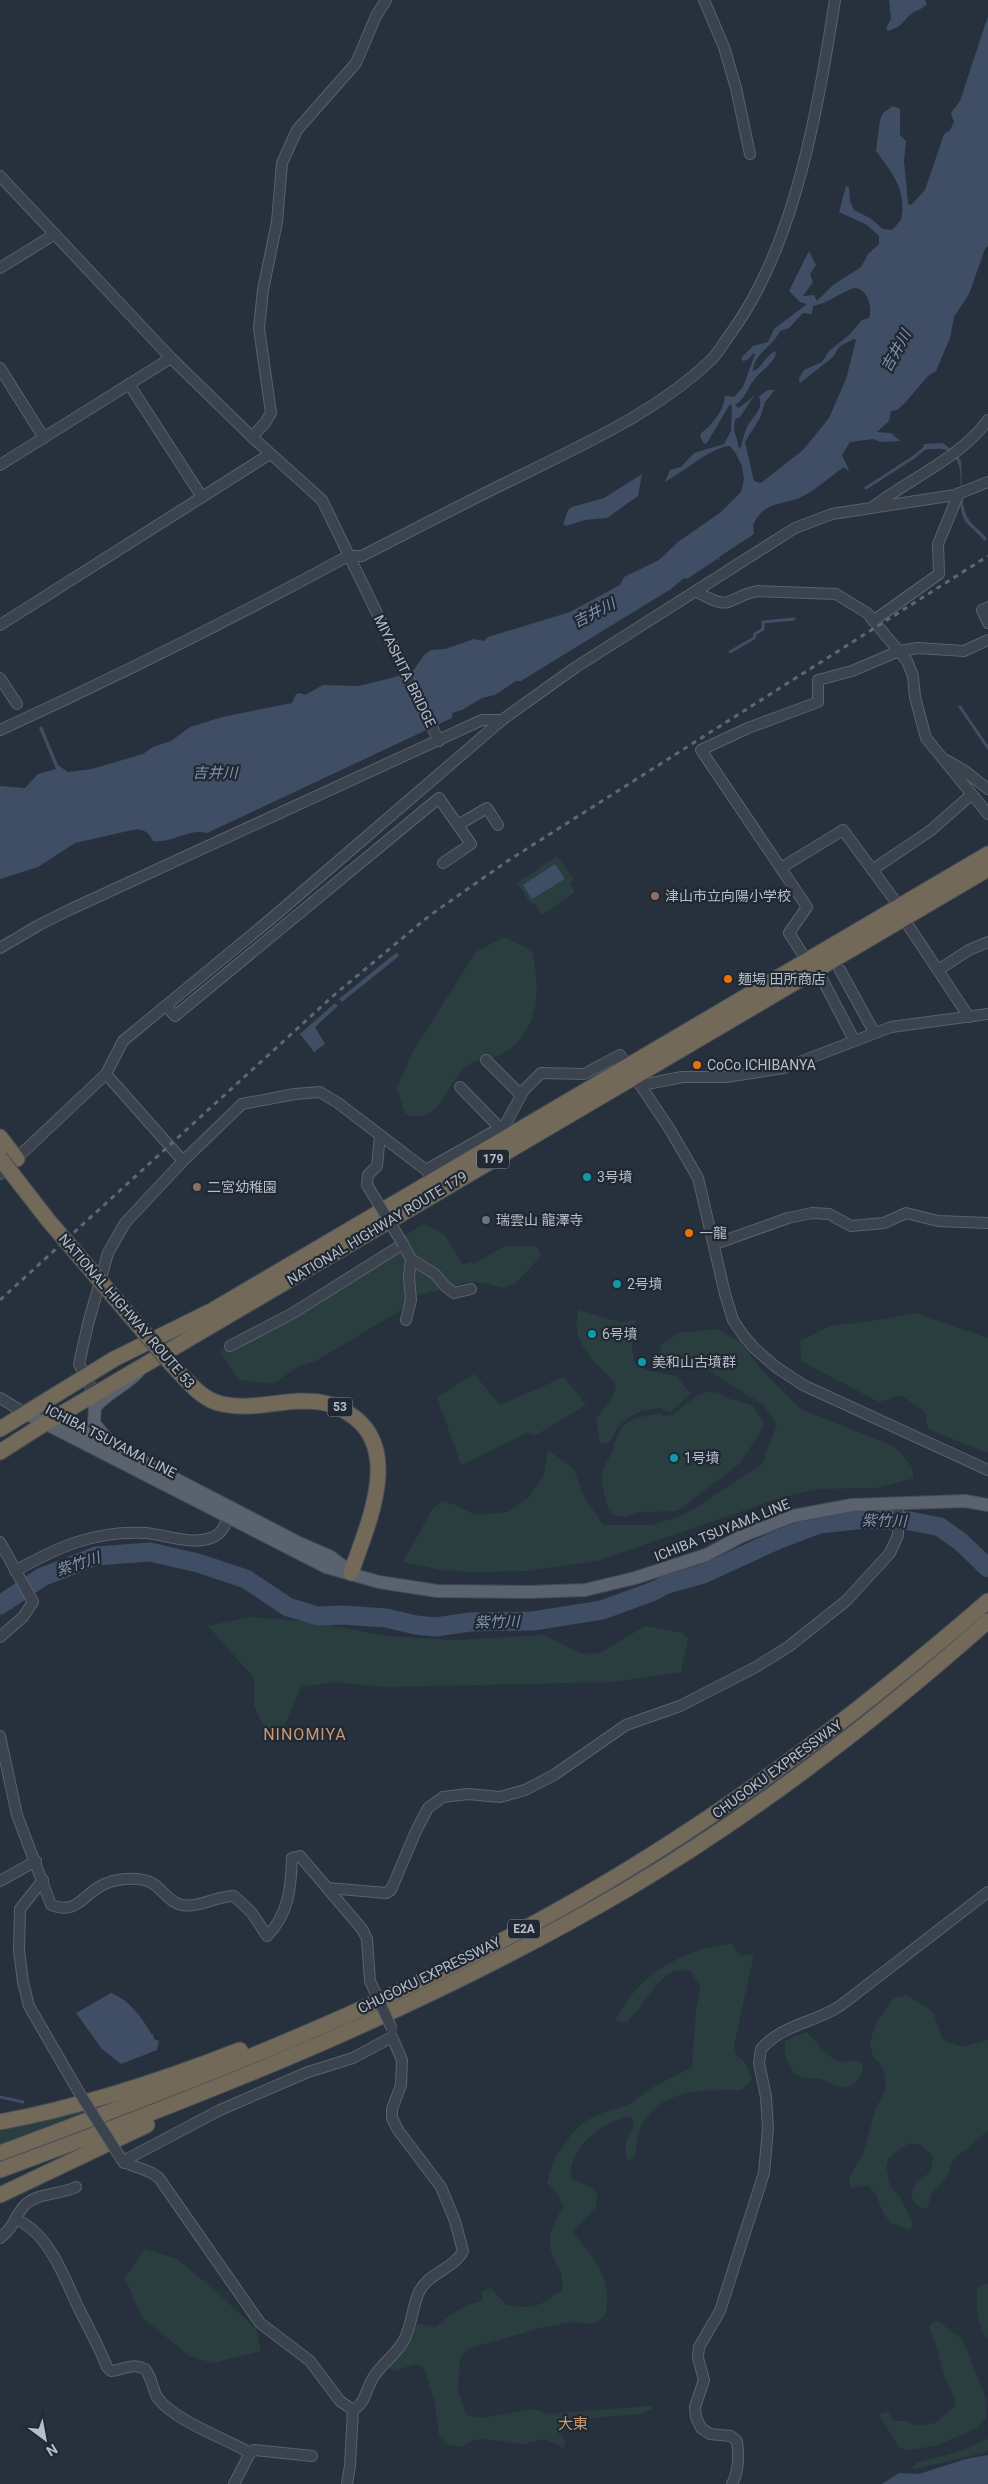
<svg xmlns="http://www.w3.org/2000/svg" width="988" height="2484" font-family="Roboto,'Noto Sans JP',sans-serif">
<rect width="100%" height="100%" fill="#27313d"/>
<g fill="#2a3e3f">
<path d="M557,856L574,880L569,884L575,892L542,915L534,903L531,904L517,883Z"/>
<path d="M504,937L531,950C542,987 540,1038 497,1056C487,1060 474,1059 465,1067C445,1086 440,1126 405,1114L397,1088L412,1053L476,952Z"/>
<path d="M424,1224L445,1235L463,1265L470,1262L474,1264L504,1246H537L541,1256L515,1284L502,1288L486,1283L466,1282L454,1286L439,1271L416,1258L404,1236Z"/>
<path d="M402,1248L408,1258V1306L318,1360L299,1366L273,1384L239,1380L220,1352Z"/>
<path d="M414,1266L434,1276L442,1289L415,1296L413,1282Z"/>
<path d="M579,1310L619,1322L636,1320L632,1349L635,1364L646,1370L676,1376L691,1394L670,1412L659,1408L641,1411L631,1416L619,1425L610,1442L600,1444L596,1419L612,1398L616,1388L614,1381C595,1362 568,1340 579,1310Z"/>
<path d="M915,1313L988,1338V1453L928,1429L925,1412L901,1395L879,1402L801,1361L800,1341L830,1326L872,1321Z"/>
<path d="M717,1329L740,1342L765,1374L800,1409L894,1446L912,1467L914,1478L876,1488L817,1489L783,1497L597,1561L527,1571L475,1572L441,1570L403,1562L433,1508L442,1501L453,1504L476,1515L508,1512L528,1498L544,1475L548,1450L574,1469L583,1495L603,1525H653L686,1514L762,1464L777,1425L763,1405L704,1367L660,1364L661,1345L679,1333Z"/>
<path d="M474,1374L500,1405L564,1377L586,1405L534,1436L527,1433L461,1465L437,1397Z"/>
<path d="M713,1392L719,1393L726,1398L752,1405L761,1418L763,1424L760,1433L739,1464L677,1511L639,1512L624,1517L614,1515L608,1509L601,1480L604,1466L615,1448L613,1445C617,1440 617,1435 620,1430C630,1416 646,1417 660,1413L664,1416C684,1415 690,1391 713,1392Z"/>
<path d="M248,1617L313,1622L385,1636L454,1640L544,1635L582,1654L600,1653L645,1626L683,1633L688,1639L681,1672L613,1682L387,1687L333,1682L301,1687L282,1732L268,1736L254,1706V1678L208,1626Z"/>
<path d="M731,1944L742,1956L754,1954L734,2046L736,2055L744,2061L752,2079L741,2090C704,2090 662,2088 642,2125C637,2134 636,2148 634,2159L627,2160L625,2145L634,2125L631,2116C603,2121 567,2148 571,2179L591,2187L597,2195L596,2207L572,2232C594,2257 614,2280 605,2316L594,2324L571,2322L544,2327L467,2349L460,2359L458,2389L466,2415L481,2418L533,2409L549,2414L651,2406L652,2409L641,2414L594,2418L561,2427L558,2432L566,2441L563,2448L545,2439L522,2444L484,2439L474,2440L460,2447L447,2444L439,2436L435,2402L424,2368L416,2364L394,2371L388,2367L402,2349L411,2331L418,2324L436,2327C450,2314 463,2305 482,2301V2291L491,2288L506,2305C533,2310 541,2306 562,2290C565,2267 552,2264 550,2245C548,2232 557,2218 563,2207L559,2196L547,2183L555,2158L571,2135L584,2122L604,2112L628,2105L650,2089L692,2067L696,2010L701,1988L690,1970C686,1971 678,1970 674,1971C657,1978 641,2009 627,2022L615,2021C621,2011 627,2000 635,1991C659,1964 695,1947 731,1944Z"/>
<path d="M907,1995L933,2012L943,2040L962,2047L988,2040V2130L969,2147L953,2159L947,2177L931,2194L928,2207L921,2209L911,2197L915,2184L930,2172L933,2157L922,2145L909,2143L889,2157L886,2166L890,2185L902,2200L913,2225L909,2230L891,2223L882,2211L877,2196L868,2185L851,2188L849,2179L864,2151L876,2108L886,2089L884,2069L872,2054L870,2042L877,2021L894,1998Z"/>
<path d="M806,2032C818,2041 825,2057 839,2061C849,2063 852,2058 863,2064C863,2075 856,2088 843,2087C836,2087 827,2081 821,2079C816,2078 810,2078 805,2078C790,2075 783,2055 785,2041Z"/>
<path d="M168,2081L0,2144V2131Z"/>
<path d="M145,2249L177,2259L217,2292L256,2329L261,2351L213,2363L189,2356L142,2317L125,2278Z"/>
<path d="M988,2283V2339C975,2326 977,2305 977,2288Z"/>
<path d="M938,2321L963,2340L987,2401L986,2418L977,2428L938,2445L911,2450L899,2448L879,2414L888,2412L894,2421H908L916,2426L935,2423L955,2407C956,2394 949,2390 945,2378C940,2360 938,2344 929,2328L932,2322Z"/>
<path d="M988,2439V2451L983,2453L915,2469L912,2468L916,2463L958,2452Z"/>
</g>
<g fill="#3f4e65" fill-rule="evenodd">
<path d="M889,0H925L927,4C922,10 915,10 910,15C899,25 904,25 888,31L886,28L891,19Z"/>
<path d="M988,16V246L985,249L969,294L954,317L950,338L936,371L928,376L904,404L897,410L891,411L889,421L877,432L891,433L900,441L881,442L873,439L850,442L842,455L849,470L848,471L844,467C832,475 811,494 799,498C778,506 765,501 753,525L754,534L719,557L720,560L717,559L687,579L684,578L671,589L521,681H516L495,695L482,698L462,710L452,713V718L207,833C186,828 176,843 153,841C149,831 141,828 132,830L75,843L38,867L0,879V786L25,788L38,774L56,769L39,728L42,726L58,765L68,772L92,769L143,754L153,747L171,741L190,727L222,717L292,703L296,694L300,693L305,695L323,685L358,686L388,679L413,671L424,655L431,650L445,649L474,639L484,641L488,637L570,612L620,585L624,577L659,560L678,542L721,512L741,492L744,480L742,466L735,452L730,446C715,445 680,474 665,482L670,470L681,467L694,453L724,444L731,431L732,406L730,404L707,443L704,444L700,436C702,430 707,430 711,424C719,414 723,410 725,396L734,397L743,387L755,354L754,353L747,360L743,361L741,359L742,357L753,346L768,342L774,329L807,304L800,302L789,291L809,251L816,265L810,274L813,282L803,296L814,295L817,301L833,285L861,267L868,254L879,244V236L867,225L839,212L846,186L849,187L850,201L854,210L870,218L883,229L892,230L901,220C907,190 893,174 876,151L880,120L883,113L893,106L900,109V135L906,141L904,161L908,204L911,205L925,190L944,134L950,130L954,122L951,113L960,101ZM854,288C867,288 873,306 869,318L862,320L849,335L829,351L822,362L804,370L799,378L800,383L833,357L840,346L854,339L856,340L846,379L829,418L803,450L761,483L754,481L745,442L760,418L765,402L775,390H768L759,396C764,411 753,415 747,427C744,433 743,440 741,447L739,448L734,429L735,419L740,417L754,396L739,408L735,405C745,400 747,388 754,380C760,371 774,364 776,353L775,351C765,356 763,367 753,371C753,355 774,345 780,331L789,328L803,313L812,314L813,306C827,304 839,293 854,288Z"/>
<path d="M943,443L958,455L961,462C963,479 959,504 968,518C973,527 982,531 987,539L984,541C978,531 965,526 962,514C957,495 969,460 946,450C939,447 931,450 923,449L924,444Z"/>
<path d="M642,474L638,496L607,518L585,520L566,526L563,524L568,510L572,507L604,498Z"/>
<path d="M555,864L565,879L532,899L523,885Z"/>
<path d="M397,952L399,956L342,1002L339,999Z"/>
<path d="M335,1003L338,1006L315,1027L325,1044L314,1052L300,1034Z"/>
<path d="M111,1993C131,2001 142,2018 152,2035L153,2033L154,2039L159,2041L157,2050L121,2064L102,2049L76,2013Z"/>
<path d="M988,2455V2484H882L899,2473L919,2474L966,2459Z"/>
</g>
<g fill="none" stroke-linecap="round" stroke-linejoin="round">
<g stroke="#3f4e65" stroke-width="3">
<path d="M866,488L914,457L926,447"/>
<path d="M730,652L754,638L755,634L763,629V622L794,619"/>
<path d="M960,707L988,748"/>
<path d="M0,2097L23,2102"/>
</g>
<path stroke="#3f4e65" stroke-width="19" d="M0,1605L42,1577L96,1556L150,1552L198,1563L246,1579L288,1607L318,1616L343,1615L386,1618L416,1625L436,1627L470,1622L533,1621L602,1610L654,1591L667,1584L703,1574L777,1540L819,1524L865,1519L910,1521L940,1527L961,1542L988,1568"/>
<g stroke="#59616b" stroke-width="12">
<g id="minor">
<path d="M704,0L724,47L736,88L750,154"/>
<path d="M0,176L171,358L252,437L322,500L439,741"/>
<path d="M0,268L55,234"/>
<path d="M0,368L44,438"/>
<path d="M129,384L202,497"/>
<path d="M252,437L265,423L271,413L259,328L263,290L277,222L282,163L297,130L356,63L376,16L386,0"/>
<path d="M0,465L171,358"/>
<path d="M874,506C911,478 960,458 988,420"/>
<path d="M697,592C733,612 723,599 757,591L836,594L867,613L907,661L913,676L915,697L926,738L988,814"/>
<path d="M988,607L982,610L988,623"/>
<path d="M873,621L939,574L938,544L959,493"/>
<path d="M0,625L270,454"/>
<path d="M0,678L17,704"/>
<path d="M0,730C118,676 234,618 348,556H362C417,528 472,499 528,472C592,440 657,411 710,361C718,354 724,342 731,333C796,244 818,107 835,0"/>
<path d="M946,760L965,771L988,789"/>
<path d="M458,825L487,808L498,825"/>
<path d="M781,868L843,830L893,898"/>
<path d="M872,870L930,831L971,795"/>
<path d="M904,919L969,1017"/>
<path d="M0,948L39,925L69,910L482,720H502"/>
<path d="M807,961L789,933L807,907L701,750L748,728L818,702V680L852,671L899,651L918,648L964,651L988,640"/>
<path d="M817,969L854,1040"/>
<path d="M840,970L874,1032"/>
<path d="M938,970L969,950L988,942"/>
<path d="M166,1006L175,1016L439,798L471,844L443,863"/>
<path d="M486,1060L521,1095"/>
<path d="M106,1074L183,1161"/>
<path d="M642,1085L682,1077H726L784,1068L891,1027L988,1014"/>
<path d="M460,1087L500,1128"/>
<path d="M426,1170L505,1125L524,1090L541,1073L584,1074L620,1055L669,1128L698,1178L725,1294L733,1320L743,1335L754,1348L776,1367L803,1385L988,1470"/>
<path d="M0,1174L106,1074L123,1041L272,918L502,720L576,667L795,528L832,514L955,495L988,482"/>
<path d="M367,1185L368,1175L377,1166L380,1135"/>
<path d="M715,1244L788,1218L812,1213L829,1214L851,1226L884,1223L906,1213L938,1221L988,1223"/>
<path d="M411,1259L435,1274L445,1286L454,1293L471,1289"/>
<path d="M230,1346L293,1313L403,1244L411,1259L409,1277L411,1300L406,1320"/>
<path d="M95,1395L79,1364L88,1324L108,1253L125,1223L183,1161L242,1104L295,1094L320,1092L338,1103L426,1170L430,1176"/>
<path d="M0,1398L25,1413"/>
<path d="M0,1542L33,1602L23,1617L0,1637"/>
<path d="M15,1571C58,1547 95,1530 146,1533C166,1535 192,1545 211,1538C223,1534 226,1523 230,1512"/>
<path d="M0,1736L17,1815L51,1905C79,1916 84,1891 107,1883C120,1878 144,1876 155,1885C164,1892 171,1903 182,1905C200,1908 216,1896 234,1896L252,1913L267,1936C289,1914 291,1887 292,1858L300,1856L362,1929L367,1939L370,1981"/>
<path d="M43,1880L20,1909L19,1950L23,1982L29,2006L77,2089"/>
<path d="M0,1881L36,1861"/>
<path d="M328,1888L386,1893L391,1890L416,1831L428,1808L443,1797L468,1794L500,1797L525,1790L554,1775L626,1725L680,1706L756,1667L788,1647L846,1601L890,1553L898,1535V1503"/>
<path d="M121,2159C129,2168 147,2167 159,2178L260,2323L310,2361L340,2401L353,2410"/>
<path d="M124,2163L129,2158L220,2110L308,2072L353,2058L392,2037L402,2060L401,2085L392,2109V2118L398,2130L441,2187L455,2221L463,2251C454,2269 429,2272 419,2292C412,2307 412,2325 404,2340C397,2354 381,2364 373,2378C366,2389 365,2404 353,2410"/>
<path d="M17,2220C49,2233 65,2279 79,2309C89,2328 99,2347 107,2367L111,2371C125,2370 131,2362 145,2369C152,2377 152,2388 157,2397C174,2421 225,2438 250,2453"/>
<path d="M0,2238C14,2228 14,2217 24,2206C37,2192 60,2195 76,2187"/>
<path d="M234,2484L250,2453L254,2450L312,2456"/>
<path d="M347,2484L350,2466L353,2410"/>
<path d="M732,2484C739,2471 739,2455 737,2441L731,2436L710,2434L701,2428L696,2417L695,2407L704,2380L698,2358L699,2347L720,2311L764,2173L768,2128L766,2097L759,2063L761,2049C783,2024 814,2023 840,2006L988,1892"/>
</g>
</g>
<g stroke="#444c57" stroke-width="14">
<g id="major">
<path d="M25,1413L326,1567L379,1582L437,1591L529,1592L585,1590L635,1578L706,1555L742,1536L793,1516L852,1505L965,1501L988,1505"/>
<path d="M48,1416L56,1417L299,1543L331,1557L347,1569"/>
<path d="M110,1443L94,1423L95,1407C107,1393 125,1386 138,1372"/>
</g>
</g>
<g stroke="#464e58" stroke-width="17">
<g id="highway">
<path d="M0,1137L17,1159"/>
<path d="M172,1365C186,1379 201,1400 222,1404C248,1410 275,1402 301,1401C324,1401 336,1404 354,1417C402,1453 366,1528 351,1573"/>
<path d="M0,1429L114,1359L213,1310L988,854"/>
<path d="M0,1452L44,1424L988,869"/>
<path d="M0,2122C82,2107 163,2080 240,2050"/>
<path d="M0,2153C188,2083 376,2012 551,1914C709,1827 852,1719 988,1601"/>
<path d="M0,2170C215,2091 427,2007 626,1890C755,1814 875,1721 988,1621"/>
<path d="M0,2195L147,2125"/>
</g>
</g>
<use href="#minor" stroke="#3b434e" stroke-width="10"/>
<use href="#major" stroke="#59626d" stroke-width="12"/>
<use href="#highway" stroke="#736959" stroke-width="15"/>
<path stroke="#5e6774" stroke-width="3" stroke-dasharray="5 5" stroke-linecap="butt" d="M0,1300L333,996L429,916L509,860L988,556"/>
<g stroke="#59616b" stroke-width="12" stroke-linecap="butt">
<g id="minor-bridge">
<path d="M367,1185L403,1244"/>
<path d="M370,1981L392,2029"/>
<path d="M77,2089L120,2157"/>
</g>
</g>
<g stroke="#464e58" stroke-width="17" stroke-linecap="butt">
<path id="highway-bridge" d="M0,1158L48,1220L172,1365"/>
</g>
<use href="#minor-bridge" stroke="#3b434e" stroke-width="10"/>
<use href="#highway-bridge" stroke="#736959" stroke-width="15"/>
</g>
<g fill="#8d6e63" stroke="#202833" stroke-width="2">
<circle cx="655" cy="896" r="5"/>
<circle cx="197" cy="1187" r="5"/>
</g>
<g fill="#e8710a" stroke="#202833" stroke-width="2">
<circle cx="728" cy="979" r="5"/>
<circle cx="697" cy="1065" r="5"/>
<circle cx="689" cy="1233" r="5"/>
</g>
<g fill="#0f9aa8" stroke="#202833" stroke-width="2">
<circle cx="587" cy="1177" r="5"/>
<circle cx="617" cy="1284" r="5"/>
<circle cx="592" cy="1334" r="5"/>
<circle cx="642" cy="1362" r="5"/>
<circle cx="674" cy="1458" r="5"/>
</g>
<circle fill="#6b7280" stroke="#202833" stroke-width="2" cx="486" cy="1220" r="5"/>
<g text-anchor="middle" stroke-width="4.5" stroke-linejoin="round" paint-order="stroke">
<g fill="#202833" stroke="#8a919b" stroke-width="1">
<rect x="477" y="1149.5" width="32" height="19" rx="4"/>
<rect x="327.5" y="1397.5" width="25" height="19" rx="4"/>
<rect x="508" y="1919.5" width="32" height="19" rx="4"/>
</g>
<g font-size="12" font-weight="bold" fill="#b7bec8">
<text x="493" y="1163">179</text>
<text x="340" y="1411">53</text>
<text x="524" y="1933">E2A</text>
</g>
<g font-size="14" fill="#b7bec8" stroke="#202833">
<text transform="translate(405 671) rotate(64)" y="5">MIYASHITA BRIDGE</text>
<text transform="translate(377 1228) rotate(-31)" y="5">NATIONAL HIGHWAY ROUTE 179</text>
<text transform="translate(127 1311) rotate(49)" y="5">NATIONAL HIGHWAY ROUTE 53</text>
<text transform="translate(111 1441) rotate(27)" y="5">ICHIBA TSUYAMA LINE</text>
<text transform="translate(722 1530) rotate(-22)" y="5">ICHIBA TSUYAMA LINE</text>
<text transform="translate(777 1769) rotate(-36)" y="5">CHUGOKU EXPRESSWAY</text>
<text transform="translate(429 1975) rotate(-26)" y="5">CHUGOKU EXPRESSWAY</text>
</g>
<g font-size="14" fill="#b7bec8" stroke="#202833" text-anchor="start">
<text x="665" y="901">津山市立向陽小学校</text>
<text x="738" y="984">麺場 田所商店</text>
<text x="707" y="1070">CoCo ICHIBANYA</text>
<text x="597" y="1182">3号墳</text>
<text x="207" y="1192">二宮幼稚園</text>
<text x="496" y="1225">瑞雲山 龍澤寺</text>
<text x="699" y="1238">一龍</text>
<text x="627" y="1289">2号墳</text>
<text x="602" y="1339">6号墳</text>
<text x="652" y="1367">美和山古墳群</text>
<text x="684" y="1463">1号墳</text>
</g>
<g font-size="15" font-style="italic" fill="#8294ad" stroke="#202833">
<text transform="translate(896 351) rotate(-61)" y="5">吉井川</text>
<text transform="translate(594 613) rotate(-27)" y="5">吉井川</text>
<text x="215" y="778">吉井川</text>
<text transform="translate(884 1521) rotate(1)" y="5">紫竹川</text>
<text transform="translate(78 1564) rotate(-18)" y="5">紫竹川</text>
<text transform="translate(497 1622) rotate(-1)" y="5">紫竹川</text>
</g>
<g font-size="15" fill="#cc986f" stroke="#202833">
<text x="573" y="2429">大東</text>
</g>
<g font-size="16" letter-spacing="1" fill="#cc986f" stroke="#202833">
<text x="305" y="1740">NINOMIYA</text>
</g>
</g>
<g transform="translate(45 2439) rotate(148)" stroke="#202833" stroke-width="4" paint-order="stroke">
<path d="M0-4L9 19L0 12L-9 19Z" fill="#b7bec8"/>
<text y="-8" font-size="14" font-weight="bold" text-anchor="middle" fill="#b7bec8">N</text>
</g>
</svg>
